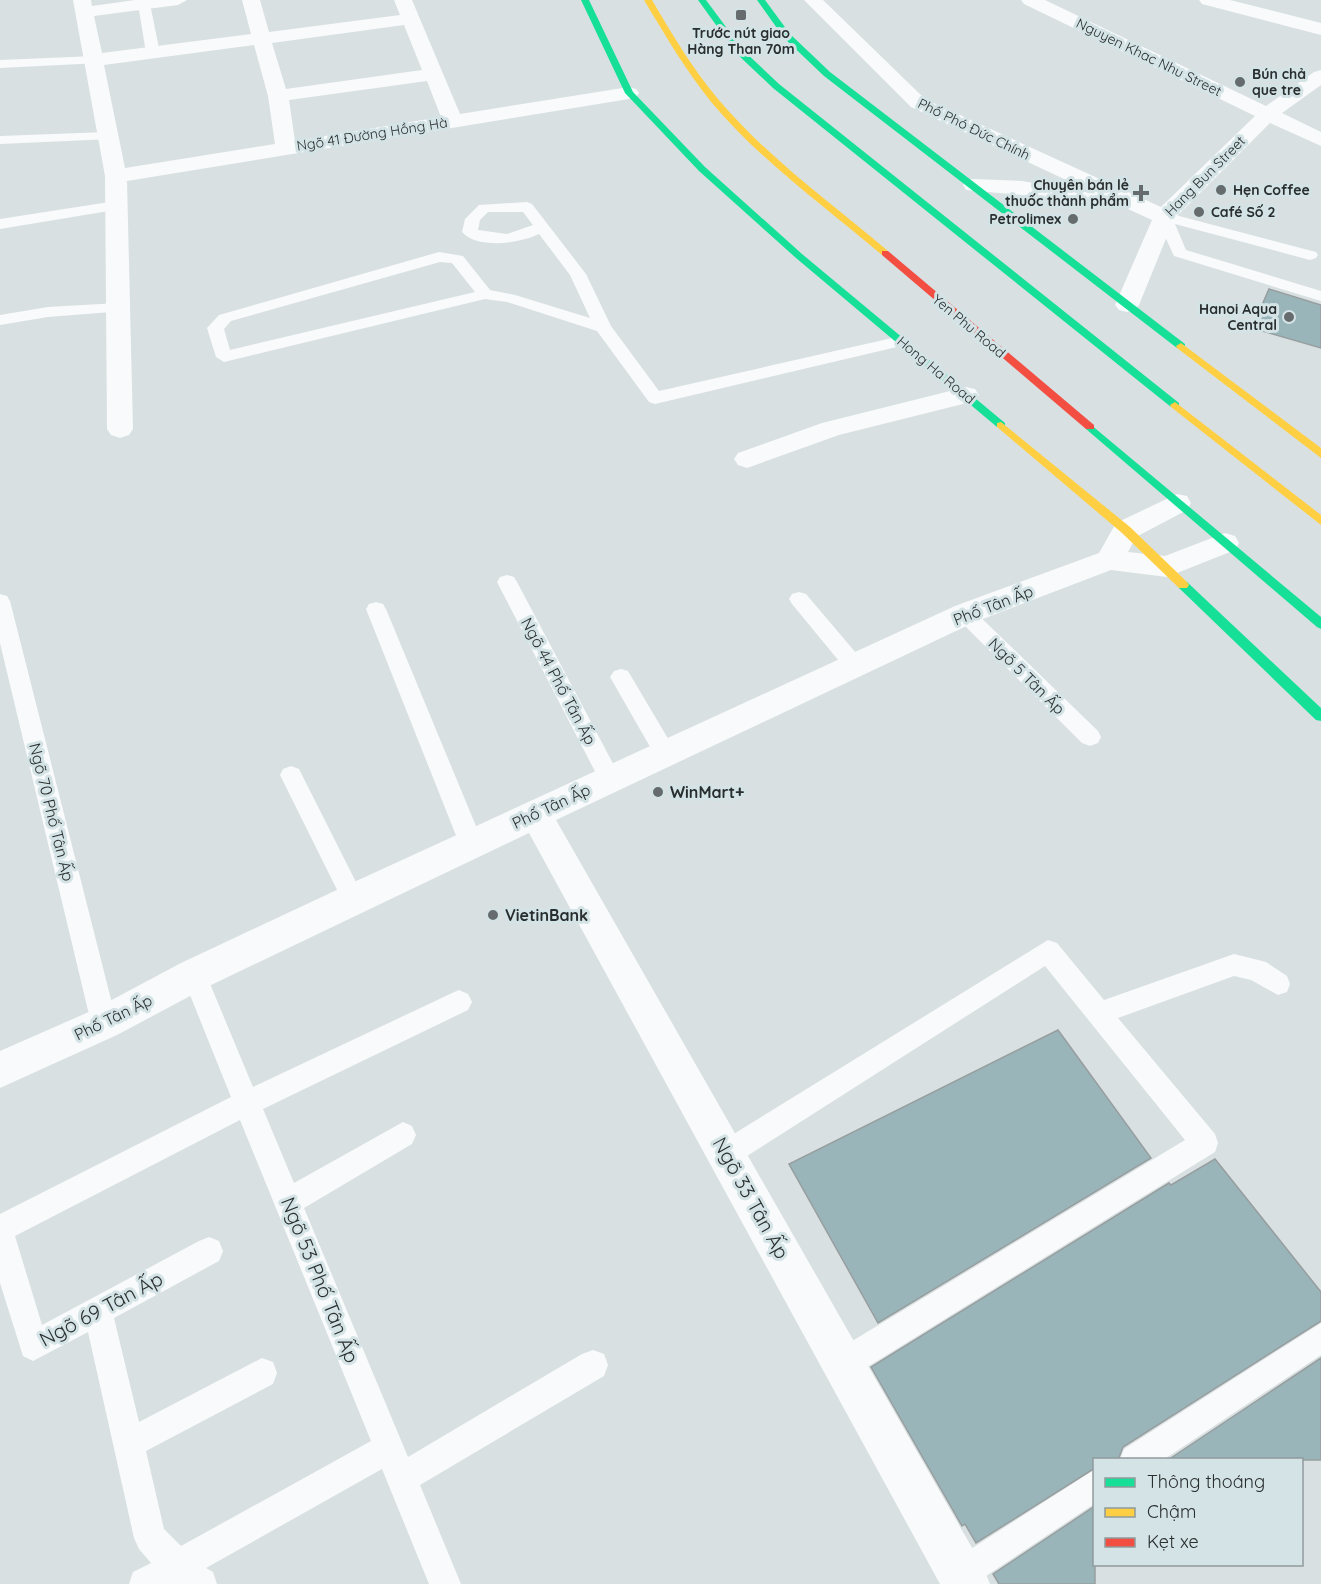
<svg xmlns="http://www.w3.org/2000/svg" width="1321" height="1584" font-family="Quicksand,sans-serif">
<rect width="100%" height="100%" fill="#d8e0e2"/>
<g fill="#99b5ba" stroke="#989e9f" stroke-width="1.5">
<path d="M1269,289L1321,305V348L1252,328Z"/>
<path d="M1058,1030L1151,1158L878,1323L789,1164Z"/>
<path d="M1215,1159L1321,1292V1321L1123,1447L1118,1460H1095V1468L976,1543L965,1524L962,1526L871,1367L1169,1183L1171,1185Z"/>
<path d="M1321,1358V1460H1168Z"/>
<path d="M1095,1506V1584H999L993,1574Z"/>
</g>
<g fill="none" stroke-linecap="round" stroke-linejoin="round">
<g fill="#f9fafb" fill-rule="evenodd">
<path d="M144,0L150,4L160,53L153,57L146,53L138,4Z"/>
<path d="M95,56L100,57V63L0,68V60Z"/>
<path d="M107,132L114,136L112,139L0,144V136Z"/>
<path d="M116,201L121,203L124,206L121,209L0,229V219Z"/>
<path d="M527,202L532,204L586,274L611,326L659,391L901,336L909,341L901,346L655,404L649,402L597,331L507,302L485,299L224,362L216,357L207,328L219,315L439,252L463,256L490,290L515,295L590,318L570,275L539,234C521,243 478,250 462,232L465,219L479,205ZM488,212H523L533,225L507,234L478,230L480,220ZM440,262L452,263L475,292L230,350L224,329L231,321Z"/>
<path d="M1164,212L1316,252L1318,255L1316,258L1310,260L1175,224L1186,250L1321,291V301L1174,256L1156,217Z"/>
<path d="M118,303L124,305L126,308L124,311L48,317L0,325V315L48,307Z"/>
<path d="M507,575L514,577L517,582L618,773L621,779L618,785L610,788L602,785L497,582L500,577Z"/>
<path d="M799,592L806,594L862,660L865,666L862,672L855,674L848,672L792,604L789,599L792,594Z"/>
<path d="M0,594L7,596L10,601L117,1023L113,1031L104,1035L95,1031L91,1023L0,643Z"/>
<path d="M376,602L383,604L386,609L483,843L479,850L471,853L463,850L459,843L366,609L369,604Z"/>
<path d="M965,607L972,609L1098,731L1101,737L1098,743L1090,746L1082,743L958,619L955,614L958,609Z"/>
<path d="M621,669L628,671L673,747L676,753L673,759L665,762L657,759L610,677L614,671Z"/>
<path d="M291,766L299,769L361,892L365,899L361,906L353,909L345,906L280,775L283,769Z"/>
<path d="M1048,940L1057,943L1104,1000L1234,954L1266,962L1287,976L1290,984L1287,992L1278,995L1251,980L1234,976L1118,1018L1215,1134L1218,1143L1215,1152L856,1374L845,1378L834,1374L830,1363L834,1352L1185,1140L1045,966L736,1163L726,1167L716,1163L712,1154L716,1145Z"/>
<path d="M194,964L203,967L253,1087L450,994L459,990L468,994L472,1002L468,1010L263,1109L294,1183L403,1122L412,1126L416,1135L412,1144L304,1208L408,1457L582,1354L593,1350L604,1354L608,1365L604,1376L420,1485L461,1584H429L382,1469L206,1568L213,1572L217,1584H129L133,1572L151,1563L139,1549L134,1538L88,1332L33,1361L23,1356L0,1283V1214L231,1097L182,975L185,967ZM240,1120L371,1441L181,1546L164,1529L146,1451L273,1384L277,1373L273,1362L262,1358L139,1422L114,1318L219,1261L223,1251L219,1241L209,1237L199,1241L42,1325L15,1236Z"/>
<path d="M1321,1323V1355L1163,1460H1120L1124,1449Z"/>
<path d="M1094,1470V1504L974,1584H948L944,1574L949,1563Z"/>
</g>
<g fill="#f9fafb" fill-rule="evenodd">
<path d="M73,0H91L92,6L135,0H187L178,5L94,16L102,53L251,34L242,0H260L269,32L400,15L394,0H412L460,114L629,87L636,89L639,93L636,97L629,99L127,181L133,429L129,435L120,438L111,435L107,429L105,176ZM404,25L422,70L286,89L272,43ZM254,45L268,96L275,144L125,168L104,65ZM427,81L441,117L295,141L289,100Z"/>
<path d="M804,0H823L925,99L1161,207L1255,116L1024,4L1021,0H1045L1266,106L1314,72L1321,70V85L1282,113L1321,132V146L1270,123L1174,219L1139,305L1135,310L1127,312L1119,310L1115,305L1152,220L1104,198L1106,200L1103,205L1095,207L1022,195L966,190L963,185L966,180L974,179L1022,181L1096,194L911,107Z"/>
<path d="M1199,0H1230L1321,23V35L1202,4Z"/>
<path d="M966,387L975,389L979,395L975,401L839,435L747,468L738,465L734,459L738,453L822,423Z"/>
<path d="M1177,494L1187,496L1191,503L1187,510L1136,537L1128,552L1165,556L1225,533L1235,536L1239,543L1235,550L1167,577L1111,570L975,622L556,820L983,1567L990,1584H940L529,833L207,987L117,1035L0,1088V1051L91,1011L181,963L341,888L955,606L1099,553L1116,523Z"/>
</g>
<g fill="#16e098" fill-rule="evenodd">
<path d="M581,0H589L633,92L705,167L802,254L1005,423V427H997L796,258L699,171L625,93Z"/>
<path d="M698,0H706L743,50L779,84L1179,403V407H1171L773,88L737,54Z"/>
<path d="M757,0H765L790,34L830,72L1185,344V348H1177L824,76L784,38Z"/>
<path d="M1090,424L1321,617V629L1317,627L1086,429L1085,427Z"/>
<path d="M1183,581L1187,582L1321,708V721L1316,720L1179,588L1177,585L1179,582Z"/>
</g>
<g fill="#ffcf43" fill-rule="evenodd">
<path d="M644,0H652C672,34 692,68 718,99C767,157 830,202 888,251V255H882C824,206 761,161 712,103C686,71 665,35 644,0Z"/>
<path d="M1181,343L1321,448V458L1177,348L1176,346Z"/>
<path d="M1175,402L1321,515V525L1171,407L1170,405Z"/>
<path d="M1001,422L1130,527L1187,582L1189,585L1187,588H1179L1122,533L997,427V423Z"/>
</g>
<path fill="#f24e42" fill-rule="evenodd" d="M882,251H888L1094,425V429H1086L882,255Z"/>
</g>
<g fill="#666c6e" stroke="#d4e3e6" stroke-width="2">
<rect x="735" y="9" width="12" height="12" rx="3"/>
<circle cx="1240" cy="82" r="6"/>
<circle cx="1221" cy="190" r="6"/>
<path d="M1138 184h6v6h6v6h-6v6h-6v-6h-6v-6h6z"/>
<circle cx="1199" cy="212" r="6"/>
<circle cx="1073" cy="219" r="6"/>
<circle cx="1289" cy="317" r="6"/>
<circle cx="658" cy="792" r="6"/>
<circle cx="493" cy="915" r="6"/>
</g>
<g text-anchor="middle" stroke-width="6" stroke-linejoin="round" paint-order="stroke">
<g font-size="14" font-weight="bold" fill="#292e2f" stroke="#d4e3e6" text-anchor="start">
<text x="741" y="38" text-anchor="middle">Trước nút giao<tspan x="741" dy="16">Hàng Than 70m</tspan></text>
<text x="1252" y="79">Bún chả<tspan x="1252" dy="16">que tre</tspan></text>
<text x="1129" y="190" text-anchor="end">Chuyên bán lẻ<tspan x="1129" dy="16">thuốc thành phẩm</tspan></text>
<text x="1233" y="195">Hẹn Coffee</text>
<text x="1211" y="217">Café Số 2</text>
<text x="1061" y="224" text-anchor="end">Petrolimex</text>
<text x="1277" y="314" text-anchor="end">Hanoi Aqua<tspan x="1277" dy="16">Central</tspan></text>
</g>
<g font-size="14" fill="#292e2f" stroke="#d4e3e6">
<text transform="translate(1149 57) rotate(26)" y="5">Nguyen Khac Nhu Street</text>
<text transform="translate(974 129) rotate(26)" y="5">Phố Phó Đức Chính</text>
<text transform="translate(372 134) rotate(-9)" y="5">Ngõ 41 Đường Hồng Hà</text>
<text transform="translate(1205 176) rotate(-45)" y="5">Hang Bun Street</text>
<text transform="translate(969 326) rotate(40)" y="5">Yen Phu Road</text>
<text transform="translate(936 370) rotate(40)" y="5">Hong Ha Road</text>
</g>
<g font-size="16" fill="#292e2f" stroke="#d4e3e6">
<text transform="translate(993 605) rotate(-21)" y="6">Phố Tân Ấp</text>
<text transform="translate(1027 676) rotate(45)" y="6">Ngõ 5 Tân Ấp</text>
<text transform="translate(559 681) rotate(62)" y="6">Ngõ 44 Phố Tân Ấp</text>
<text transform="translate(551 806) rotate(-25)" y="6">Phố Tân Ấp</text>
<text transform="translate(52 812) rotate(76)" y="6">Ngõ 70 Phố Tân Ấp</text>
<text transform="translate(113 1017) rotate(-26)" y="6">Phố Tân Ấp</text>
</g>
<g font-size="16" font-weight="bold" fill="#292e2f" stroke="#d4e3e6" text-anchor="start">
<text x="670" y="798">WinMart+</text>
<text x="505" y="921">VietinBank</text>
</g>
<g font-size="20" fill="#292e2f" stroke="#d4e3e6">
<text transform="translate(751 1198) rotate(61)" y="7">Ngõ 33 Tân Ấp</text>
<text transform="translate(320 1280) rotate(68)" y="7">Ngõ 53 Phố Tân Ấp</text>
<text transform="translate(101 1309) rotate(-28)" y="7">Ngõ 69 Tân Ấp</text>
</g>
</g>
<rect x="1093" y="1458" width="210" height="108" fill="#d4e3e6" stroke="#909b9d" stroke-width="1.5"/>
<rect x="1105" y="1478" width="30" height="9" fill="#16e098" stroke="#909b9d" stroke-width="1.5"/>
<text x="1147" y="1488" font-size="18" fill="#292e2f">Thông thoáng</text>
<rect x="1105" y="1508" width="30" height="9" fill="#ffcf43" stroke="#909b9d" stroke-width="1.5"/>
<text x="1147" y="1518" font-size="18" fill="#292e2f">Chậm</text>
<rect x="1105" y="1538" width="30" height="9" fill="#f24e42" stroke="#909b9d" stroke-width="1.5"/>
<text x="1147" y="1548" font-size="18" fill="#292e2f">Kẹt xe</text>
</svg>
